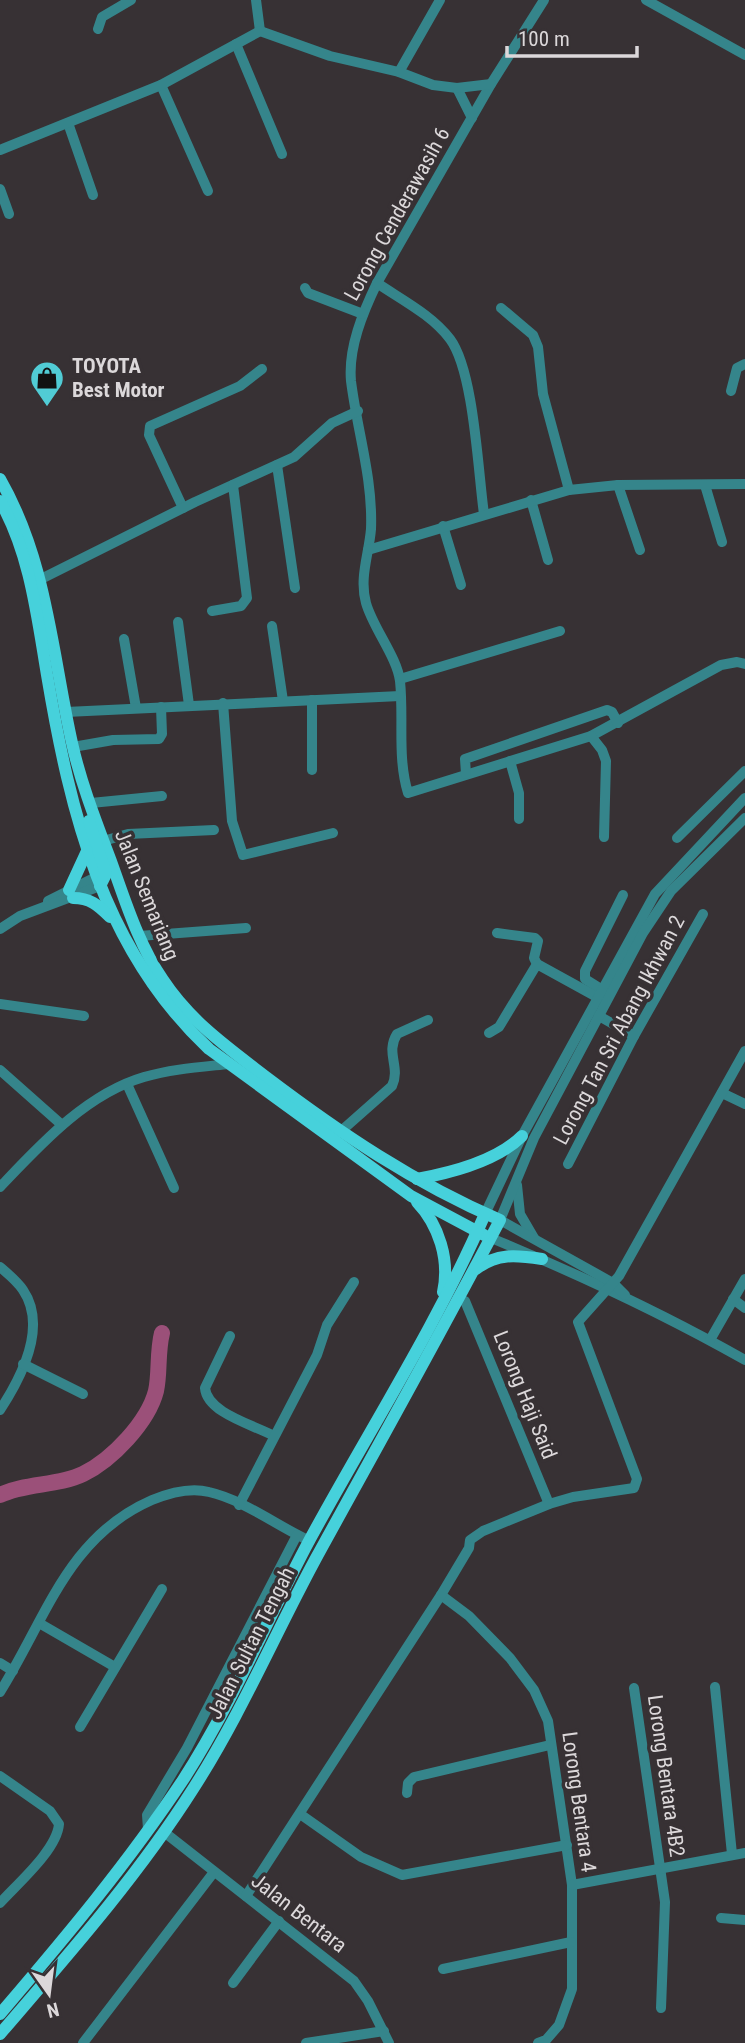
<svg xmlns="http://www.w3.org/2000/svg" width="745" height="2043" font-family="'Roboto Condensed',sans-serif">
<rect width="100%" height="100%" fill="#373134"/>
<g fill="none" stroke-linecap="round" stroke-linejoin="round">
<path stroke="#9b5079" stroke-width="16" d="M0,1495C25,1483 58,1486 83,1474C112,1460 148,1422 156,1391C160,1373 157,1353 162,1333"/>
<g stroke="#35858b" stroke-width="10">
<path d="M256,0L260,31"/>
<path d="M544,0L491,84L377,283C363,312 348,348 351,381C357,430 373,478 371,529C369,554 359,578 366,603C373,628 397,657 400,681C404,719 397,757 408,793L591,736L721,665L737,662L745,664"/>
<path d="M646,0L745,55"/>
<path d="M98,29L102,17L131,0"/>
<path d="M236,44L282,154"/>
<path d="M399,72L440,0"/>
<path d="M161,85L208,191"/>
<path d="M457,88L472,118"/>
<path d="M68,123L93,195"/>
<path d="M0,150L161,85L260,31L330,56L399,72L433,85L457,88L491,84"/>
<path d="M0,189L9,214"/>
<path d="M377,283C402,300 432,315 450,339C474,371 478,472 484,514"/>
<path d="M305,288L308,293L363,314"/>
<path d="M501,308L533,335L538,347L543,394L569,490"/>
<path d="M731,391L737,368L745,364"/>
<path d="M277,465L295,588"/>
<path d="M618,485L640,550"/>
<path d="M705,485L722,542"/>
<path d="M531,500L548,560"/>
<path d="M183,508L149,435L150,426L240,386L262,369"/>
<path d="M443,526L461,585"/>
<path d="M368,550L569,490L618,485L745,484"/>
<path d="M41,579L195,502L294,457L332,423L358,411"/>
<path d="M212,611L241,606L247,598L233,485"/>
<path d="M178,622L189,705"/>
<path d="M272,626L283,701"/>
<path d="M124,639L136,708"/>
<path d="M400,679L560,631"/>
<path d="M312,700V770"/>
<path d="M223,703L232,821L243,855L333,833"/>
<path d="M66,712L400,696"/>
<path d="M591,736L602,750L606,761L604,837"/>
<path d="M73,747L113,740L159,739L162,734L161,707"/>
<path d="M510,761L519,793V819"/>
<path d="M466,774L465,759L607,710L612,712L618,723"/>
<path d="M91,803L162,796"/>
<path d="M677,838L745,771"/>
<path d="M103,841L128,834L214,830"/>
<path d="M48,901L96,877"/>
<path d="M0,929L20,916L100,886"/>
<path d="M497,933L535,938L538,941L534,958L537,964"/>
<path d="M139,936L246,928"/>
<path d="M601,989L585,979V971L623,895"/>
<path d="M0,1004L84,1016"/>
<path d="M599,1016L634,1036"/>
<path d="M489,1033L499,1027L537,964L597,997"/>
<path d="M0,1070L62,1125"/>
<path d="M127,1084L174,1188"/>
<path d="M722,1093L745,1104"/>
<path d="M340,1132L392,1086C401,1067 385,1053 397,1034L428,1020"/>
<path d="M568,1164L634,1036L703,914"/>
<path d="M517,1185L520,1214L534,1238"/>
<path d="M0,1187C40,1145 86,1094 144,1077C171,1069 201,1067 229,1064"/>
<path d="M485,1214L522,1136L655,894L745,798"/>
<path d="M491,1238C578,1274 662,1313 745,1360"/>
<path d="M0,1267C8,1274 17,1281 23,1290C48,1327 21,1378 0,1410"/>
<path d="M625,1295L613,1283L500,1220L534,1138L643,933L671,891L745,818"/>
<path d="M733,1299L745,1308"/>
<path d="M465,1301L549,1504"/>
<path d="M230,1336L205,1388C207,1413 254,1425 274,1436"/>
<path d="M710,1340L745,1279"/>
<path d="M23,1364L83,1394"/>
<path d="M239,1505L317,1355L327,1325L354,1282"/>
<path d="M441,1595L469,1616L510,1658L534,1690L548,1721L572,1885V1989L559,2025L546,2040L538,2043"/>
<path d="M39,1623L115,1667"/>
<path d="M0,1663L13,1671"/>
<path d="M715,1687L732,1854"/>
<path d="M634,1688L665,1902L661,2008"/>
<path d="M0,1692C46,1619 67,1537 152,1500C169,1493 190,1487 209,1492C244,1500 277,1526 310,1541"/>
<path d="M80,1727L162,1589"/>
<path d="M0,1776L50,1811L59,1824C57,1850 17,1884 0,1903"/>
<path d="M407,1793L408,1783L414,1777L550,1745"/>
<path d="M300,1814L361,1857L402,1875L567,1845"/>
<path d="M148,1829L147,1815L187,1748L297,1535"/>
<path d="M164,1832L354,1981L368,2001L389,2043"/>
<path d="M572,1885L745,1853"/>
<path d="M246,1896L441,1595L469,1548L470,1540L483,1531L549,1504L573,1497L634,1488L637,1479L578,1322L619,1276L745,1051"/>
<path d="M721,1918L745,1920"/>
<path d="M443,1969L571,1942"/>
<path d="M233,1983L279,1921"/>
<path d="M83,2043L214,1872"/>
<path d="M306,2043L384,2031"/>
</g>
<g stroke="#46d1db" stroke-width="12">
<path d="M0,479C47,561 52,653 72,743C81,784 97,824 112,864C126,903 139,945 163,980C190,1021 227,1047 266,1077C340,1133 414,1183 500,1220C440,1335 377,1447 315,1560C274,1636 240,1716 193,1789C137,1877 68,1955 0,2034"/>
<path d="M0,501C30,553 37,616 47,675C70,812 103,950 209,1049L411,1196L484,1235"/>
<path d="M89,821L106,874L100,886"/>
<path d="M69,890L87,851"/>
<path d="M73,898C90,898 98,905 110,917"/>
<path d="M417,1179C450,1173 497,1161 522,1136"/>
<path d="M417,1202C439,1225 450,1260 443,1292"/>
<path d="M476,1269C497,1253 516,1255 542,1259"/>
<path d="M0,2014C65,1938 128,1863 183,1780C232,1704 267,1620 309,1541C368,1432 436,1327 485,1214"/>
</g>
</g>
<defs>
<g id="shop-pin" transform="scale(1.75)"><path d="M0 17L-7.5 6A9.5 9.5 0 1 1 7.5 6Z" fill="#51ccd5" stroke="#373134"/><path d="M-5-2.5h2.3a2.7 3.5 0 0 1 5.4 0H5L5.5 6h-11ZM-1.5-2.5h3a1.5 2.3 0 0 0-3 0Z" fill="#111"/></g>
</defs>
<g fill-rule="evenodd">
<use href="#shop-pin" x="47" y="378"/>
</g>
<g text-anchor="middle" stroke-width="7" stroke-linejoin="round" paint-order="stroke">
<g font-size="21" fill="#dcd8da" stroke="#373134">
<text transform="translate(397 214) rotate(-61)" y="7">Lorong Cenderawasih 6</text>
<text transform="translate(147 895) rotate(68)" y="7">Jalan Semariang</text>
<text transform="translate(619 1030) rotate(-62)" y="7">Lorong Tan Sri Abang Ikhwan 2</text>
<text transform="translate(525 1395) rotate(68)" y="7">Lorong Haji Said</text>
<text transform="translate(251 1643) rotate(-63)" y="7">Jalan Sultan Tengah</text>
<text transform="translate(666 1776) rotate(82)" y="7">Lorong Bentara 4B2</text>
<text transform="translate(579 1802) rotate(82)" y="7">Lorong Bentara 4</text>
<text transform="translate(299 1913) rotate(38)" y="7">Jalan Bentara</text>
</g>
<g font-size="21" font-weight="bold" fill="#dcd8da" stroke="#373134" text-anchor="start">
<text x="72" y="373">TOYOTA<tspan x="72" dy="24">Best Motor</tspan></text>
</g>
</g>
<g transform="translate(49 1994) rotate(166)" stroke="#373134" stroke-width="5" paint-order="stroke">
<path d="M0-5L12 26L0 18L-12 26Z" fill="#dcd8da"/>
<text y="-10" font-size="19" font-weight="bold" text-anchor="middle" fill="#dcd8da">N</text>
</g>
<path d="M507 46v10h130v-10" fill="none" stroke="#dcd8da" stroke-width="3.5"/>
<text x="518" y="46" font-size="21" fill="#dcd8da" stroke="#373134" stroke-width="5" paint-order="stroke">100 m</text>
</svg>
